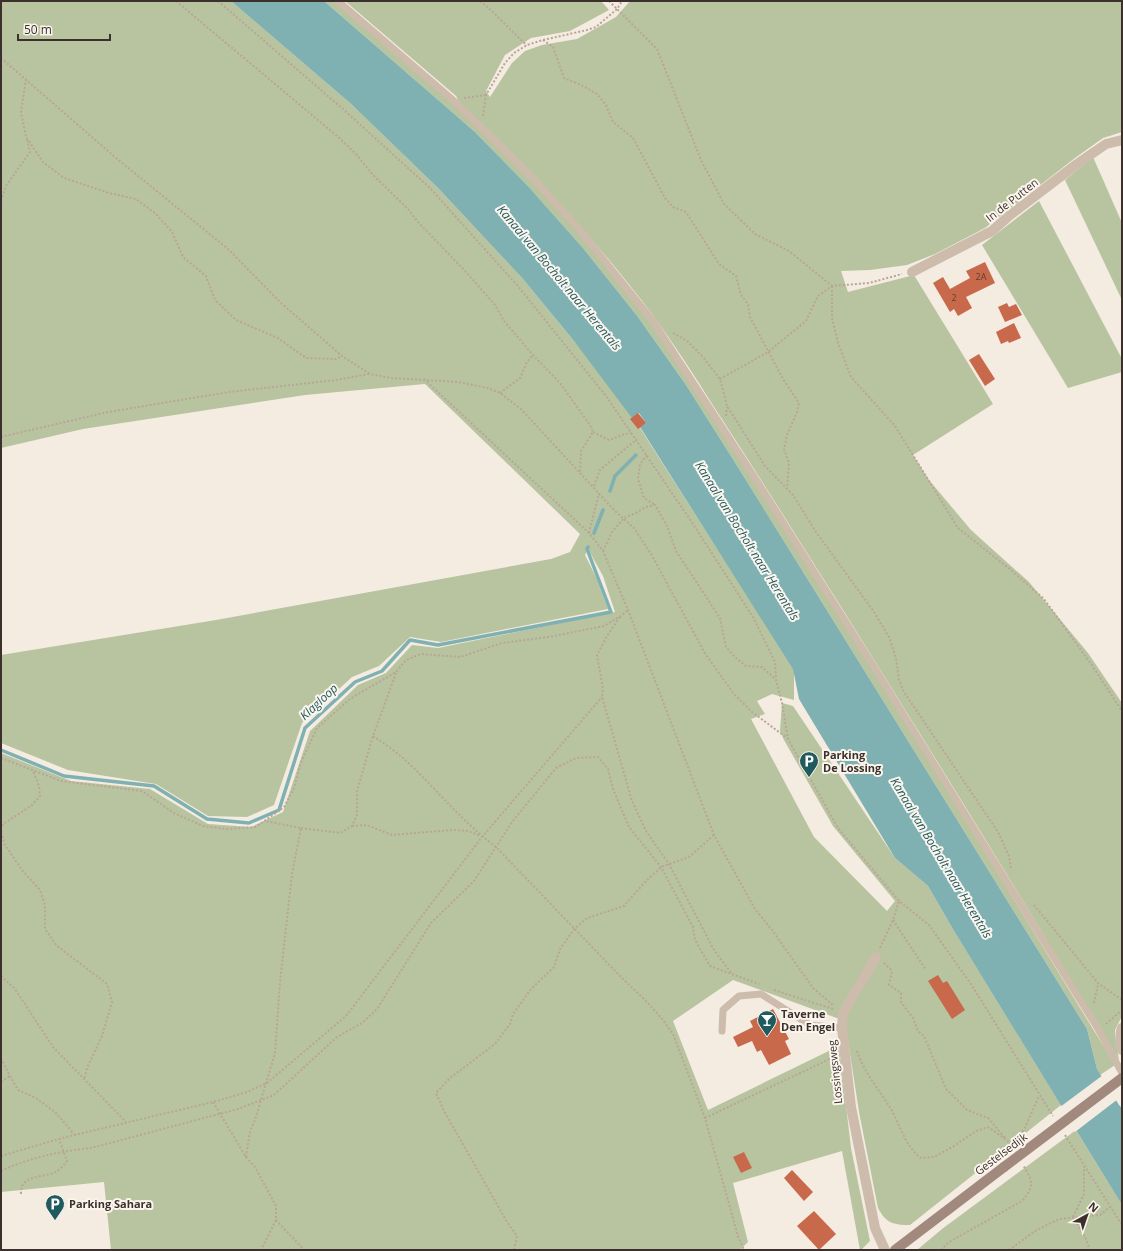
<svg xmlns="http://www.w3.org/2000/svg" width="1123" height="1251" font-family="'Open Sans',sans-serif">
<rect width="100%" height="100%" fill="#f4ebe1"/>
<g fill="#b8c4a0">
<path d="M1,1H231L350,103L438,188L523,279L574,341L646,423L640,428L794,669V700L772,694L757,701L765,714L751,719L814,837L887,911L895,901L833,826L784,740L780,731L782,703L793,706L895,858L928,886L954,931L1061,1105L910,1225C893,1225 886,1223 878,1208L859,1112L845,1021L733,980L673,1021L708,1110L839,1046L851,1148L870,1241L861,1250H860L842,1151L733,1183L748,1242L740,1250H111L104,1182L1,1192V753L71,781L150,789L208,824L251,827L283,812L310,731L358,685L386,673L412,645L438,648L615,612L603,576L588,549L585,555L596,577L608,609L441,642L410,637L379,666L352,677L302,723L274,805L247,817L208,816L156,784L68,770L1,743V655L216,620L551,559L570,552L580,534L425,384L305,395L83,429L1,448Z"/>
<path d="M324,1H334L453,103L488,137L550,200L591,246L652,322L730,443L916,739L1115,1065L1100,1075L1097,1069L1087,1029L736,464L686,385L638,317L583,248L527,185L475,132Z"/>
<path d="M345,1H601L609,10L570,31L531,38L505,55L486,91L490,97L512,63L525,51L542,45L577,39L616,17L630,1H1122V132L1103,138L1075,158L985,228L935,254L907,265L870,270L841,271L848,292L914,275L993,404L913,455L929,480L971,530L1029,582L1088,653L1122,703V1016L1115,1030V1036L1119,1060C1029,909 936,759 843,610C800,542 758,474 714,407C694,375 674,344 652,314C594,237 528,167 459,102L456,96Z"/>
<path d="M1093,157L1122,223V300L1065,180Z"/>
<path d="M1039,201L1122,359V372L1068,388L982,245Z"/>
<path d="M1076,1130L1122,1205V1250H917L942,1229Z"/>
</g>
<path fill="#7fb0b2" d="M231,1H324L475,132L527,185L583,248L638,317L686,385L736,464L1087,1029L1097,1069L1119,1105L1122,1108V1205L954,931L928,886L895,858L799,699L793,669L640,427L646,423L639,413L632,418L574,341L523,279L438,188L350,103Z"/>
<path fill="#f4ebe1" d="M1103,1075L1118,1099L1075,1132L1060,1107Z"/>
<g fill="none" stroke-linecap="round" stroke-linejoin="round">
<g stroke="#7fb0b2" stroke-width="3.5">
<path d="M610,491L615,476L636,455"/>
<path d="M594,533L603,510"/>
<path d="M1,750L64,776L154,786L207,819L249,823L279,810L305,728L355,682L382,671L410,640L438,645L611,612L587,549L588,547"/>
</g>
</g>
<g fill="#c8694b">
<path d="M985,262L995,283L966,297L972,308L958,316L954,309L950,312L933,283L943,277L950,289L970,278L966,271Z"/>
<path d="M1007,303L1009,307L1016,304L1022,315L1005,322L998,307Z"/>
<path d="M1014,323L1021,338L1009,343L1008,341L1001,344L996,332Z"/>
<path d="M979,354L995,379L985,386L969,360Z"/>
<path d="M638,413L646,423L638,429L630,419Z"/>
<path d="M938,975L943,983L947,981L965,1010L952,1019L928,981Z"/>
<path d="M773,1009L789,1039L785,1041L791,1054L769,1065L761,1050L757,1052L752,1041L738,1047L733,1037L753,1027L750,1021Z"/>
<path d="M744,1152L752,1168L741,1173L733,1157Z"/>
<path d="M792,1170L813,1192L804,1201L784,1178Z"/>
<path d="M814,1211L836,1234L819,1250L797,1226Z"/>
</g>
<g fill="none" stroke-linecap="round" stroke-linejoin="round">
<g stroke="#b9a596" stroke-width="2" stroke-dasharray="2 2" stroke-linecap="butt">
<path d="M176,1L337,136L356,154L374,176L408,209L418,222L466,272L495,305L504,321L533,355L560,383L590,425L593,432L581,451L580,473"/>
<path d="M218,1L344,110L430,188L517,285L606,396L689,518L753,617L775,662L776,680L782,703L788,739L838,828L899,901L929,925L971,984L1053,1116"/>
<path d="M480,1C497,14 510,31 527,45"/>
<path d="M609,1L657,49L701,160L724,204L755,234L789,251L832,286"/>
<path d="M543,40L553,47L564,78L581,85L597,94L606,105L613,122L633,138L665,198L673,207L686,212L719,264L736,276L741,295L748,304L750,317L783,379L799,403L797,412L787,435L784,449L789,463L787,489"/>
<path d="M1,58L116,158L228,249L280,302L342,356L370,374L391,378L458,382L488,388L500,393L521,409L615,511L634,528L651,554L706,655L734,694L752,712L787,738"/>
<path d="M26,79L21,112L26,137L43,162L64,178L109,193L136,199L156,214L172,232L183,257L206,276L215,300L236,320L278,338L306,358L336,359L342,356"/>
<path d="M464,98L486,95"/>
<path d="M483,116L486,95L505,63L514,53L527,45L543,40L587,30L596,27L617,9L622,1"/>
<path d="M1,201L6,186L30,152L27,140"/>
<path d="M832,286V318L838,343L851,377L895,426L958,528L1011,570L1044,599L1091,664L1122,711"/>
<path d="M673,333L687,341L703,357L720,379L727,406L765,466L793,495L816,532L874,612L889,637L896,658L899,680L904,692L998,832L1009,856L1011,870"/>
<path d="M424,379L589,533L603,551L628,610L714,835L755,909L772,930L813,988L834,1006"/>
<path d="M720,379L768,352L806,321L818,296L832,286L869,283L902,274"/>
<path d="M500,393L520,378L527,362L532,356"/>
<path d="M726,416L727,407"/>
<path d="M593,432L609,440L625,434L633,433"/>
<path d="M1,437L108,412L229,392L336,380L369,374"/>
<path d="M647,455L640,464L638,479L644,498L655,505"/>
<path d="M594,486L600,470L637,439"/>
<path d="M589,533L599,493"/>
<path d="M603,551L612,532L624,518L636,513L646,507L655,505L667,526L676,551L720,618L726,647L735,657L746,666L762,667L776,680"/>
<path d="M620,617L607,636L597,655L603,689L602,697L632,801L646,831L669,864L714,950L732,974"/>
<path d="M373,736C383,743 394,750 403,758C435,787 461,821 496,847L617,973L648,1003L663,1020L673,1034L705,1118L738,1236L744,1250"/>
<path d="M1,758L61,781L142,791L174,813L203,826L227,829L256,827L284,807L294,788L301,762L317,728L350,699L396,672L406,660L421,654L460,657L502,643L549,637L604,626L621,616L628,610"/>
<path d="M352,826L367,825L392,835L452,830L468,831L481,836"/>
<path d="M301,828L340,833L352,826L357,815V791L373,736L396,673"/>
<path d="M1,830L3,824L31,806L40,796L39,786L33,771"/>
<path d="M1,832L5,845L22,870L40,890L45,905V929L57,946L107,984L112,1002L102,1036L87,1068L84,1080"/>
<path d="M1034,905L1098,983L1122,1000"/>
<path d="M893,920L926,970"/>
<path d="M880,948L893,920L899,901"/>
<path d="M884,963L892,971L889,985L901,993V1002L913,1018L918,1031L924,1036L946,1089L967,1110L988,1118L1005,1138"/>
<path d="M1,976L15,989L53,1047L126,1122"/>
<path d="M774,990L833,1009"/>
<path d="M1094,1003L1098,984"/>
<path d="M1106,1024L1122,1010"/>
<path d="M857,1051C864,1072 879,1090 891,1109C900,1126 906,1147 921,1158L934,1157L954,1146L976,1131L988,1127L1007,1140L1013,1147"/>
<path d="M1,1058L10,1076L18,1090L36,1098L56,1113L74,1134"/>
<path d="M1,1082L10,1076"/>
<path d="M213,1102L246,1157L255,1167L276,1206V1220L261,1250"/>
<path d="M705,1118L834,1057"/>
<path d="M1065,1135L1122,1225"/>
<path d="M1018,1143L1039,1096"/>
<path d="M1,1156L62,1138L213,1102L247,1092L267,1083L346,1016L482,837L602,697"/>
<path d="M246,1157L250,1131L255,1120L275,1053L280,982L292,874L301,828L265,821"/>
<path d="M1,1171C28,1158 61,1151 91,1148L238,1109L274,1095L337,1037L362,1023L377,1009L431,923L474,881L512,822L556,768L576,758L598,757L608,769L613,789L629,827L661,867L693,927L695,940L710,966L759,984"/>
<path d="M21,1194C20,1175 40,1178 53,1173C59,1171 63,1166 67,1161L59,1139"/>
<path d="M1073,1217L1084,1194V1167"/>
<path d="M1073,1217L1085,1237L1090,1250"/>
<path d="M276,1220L304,1250"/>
<path d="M514,1250L517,1236L507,1222L444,1111L436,1093L450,1078L495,1044L510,1024L513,1014L531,989L554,967L560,949L575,928L587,918L624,906L644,883L661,867L689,857L714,835"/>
<path d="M941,1250L949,1242L1022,1201C1035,1186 1033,1181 1023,1165"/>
<path d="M1009,1250L1035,1231L1059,1219L1100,1215L1110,1207"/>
</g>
<g stroke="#cdbbac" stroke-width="7">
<path d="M338,1L453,100L531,176L580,230L653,321L759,484L873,665L1098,1029L1122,1073"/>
<path d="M722,1031L723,1010L739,996L761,994L810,1025L842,1028"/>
</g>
<g stroke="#cdbbac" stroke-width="10">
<path d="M912,272L992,231L1010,215L1077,164L1106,144L1122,140"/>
<path d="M876,957L843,1013L842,1028L851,1107L875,1228L885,1250"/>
<path d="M1122,1028C1119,1035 1120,1042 1122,1050"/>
</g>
<path stroke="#a18a7d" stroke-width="10" d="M895,1250L1004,1167"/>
<path stroke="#a18a7d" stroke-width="10" d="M1004,1167L1122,1078"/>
</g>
<defs>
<g id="parking-pin" transform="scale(1)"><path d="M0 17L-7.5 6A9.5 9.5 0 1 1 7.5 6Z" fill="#1f5a5e" stroke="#fbf5ee"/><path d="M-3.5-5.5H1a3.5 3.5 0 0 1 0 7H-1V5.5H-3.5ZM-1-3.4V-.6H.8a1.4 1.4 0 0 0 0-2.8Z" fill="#fff"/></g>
<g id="bar-pin" transform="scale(1)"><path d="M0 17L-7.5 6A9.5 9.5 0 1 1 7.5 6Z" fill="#1f5a5e" stroke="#fbf5ee"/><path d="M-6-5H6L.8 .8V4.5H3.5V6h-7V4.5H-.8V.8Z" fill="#fff"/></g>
</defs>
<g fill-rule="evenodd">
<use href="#parking-pin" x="809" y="761"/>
<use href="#bar-pin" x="767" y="1020"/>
<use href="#parking-pin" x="55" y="1204"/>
</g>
<g text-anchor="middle" stroke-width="4" stroke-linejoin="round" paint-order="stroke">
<g font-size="9" fill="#5e3e33">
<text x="981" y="280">2A</text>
<text x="954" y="301">2</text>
</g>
<g font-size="11" fill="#3b302b" stroke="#fbf5ee">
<text transform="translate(1012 200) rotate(-38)" y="4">In de Putten</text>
<text transform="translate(835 1072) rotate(-96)" y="4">Lossingsweg</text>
<text transform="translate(1001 1154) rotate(-37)" y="4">Gestelsedijk</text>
</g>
<g font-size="11" font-weight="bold" fill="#3b302b" stroke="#fbf5ee" text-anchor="start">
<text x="823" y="759">Parking<tspan x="823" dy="13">De Lossing</tspan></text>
<text x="781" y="1018">Taverne<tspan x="781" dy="13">Den Engel</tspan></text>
<text x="69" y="1208">Parking Sahara</text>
</g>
<g font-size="12" font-style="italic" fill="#1f5a5e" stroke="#fbf5ee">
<text transform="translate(559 278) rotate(50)" y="4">Kanaal van Bocholt naar Herentals</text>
<text transform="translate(747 541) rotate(58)" y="4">Kanaal van Bocholt naar Herentals</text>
<text transform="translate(319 702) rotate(-43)" y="4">Klagloop</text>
<text transform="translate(941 858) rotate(59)" y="4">Kanaal van Bocholt naar Herentals</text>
</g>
</g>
<rect width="1123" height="1251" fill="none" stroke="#3b302b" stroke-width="4"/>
<g transform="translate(1087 1215) rotate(40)" stroke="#fbf5ee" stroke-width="3" paint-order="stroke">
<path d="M0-3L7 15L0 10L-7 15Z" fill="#3b302b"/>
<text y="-6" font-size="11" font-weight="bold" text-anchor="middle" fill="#3b302b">N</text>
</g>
<path d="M18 34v6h92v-6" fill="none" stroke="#3b302b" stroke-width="2"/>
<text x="24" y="34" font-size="12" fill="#3b302b" stroke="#fbf5ee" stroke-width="3" paint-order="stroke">50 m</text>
</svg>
